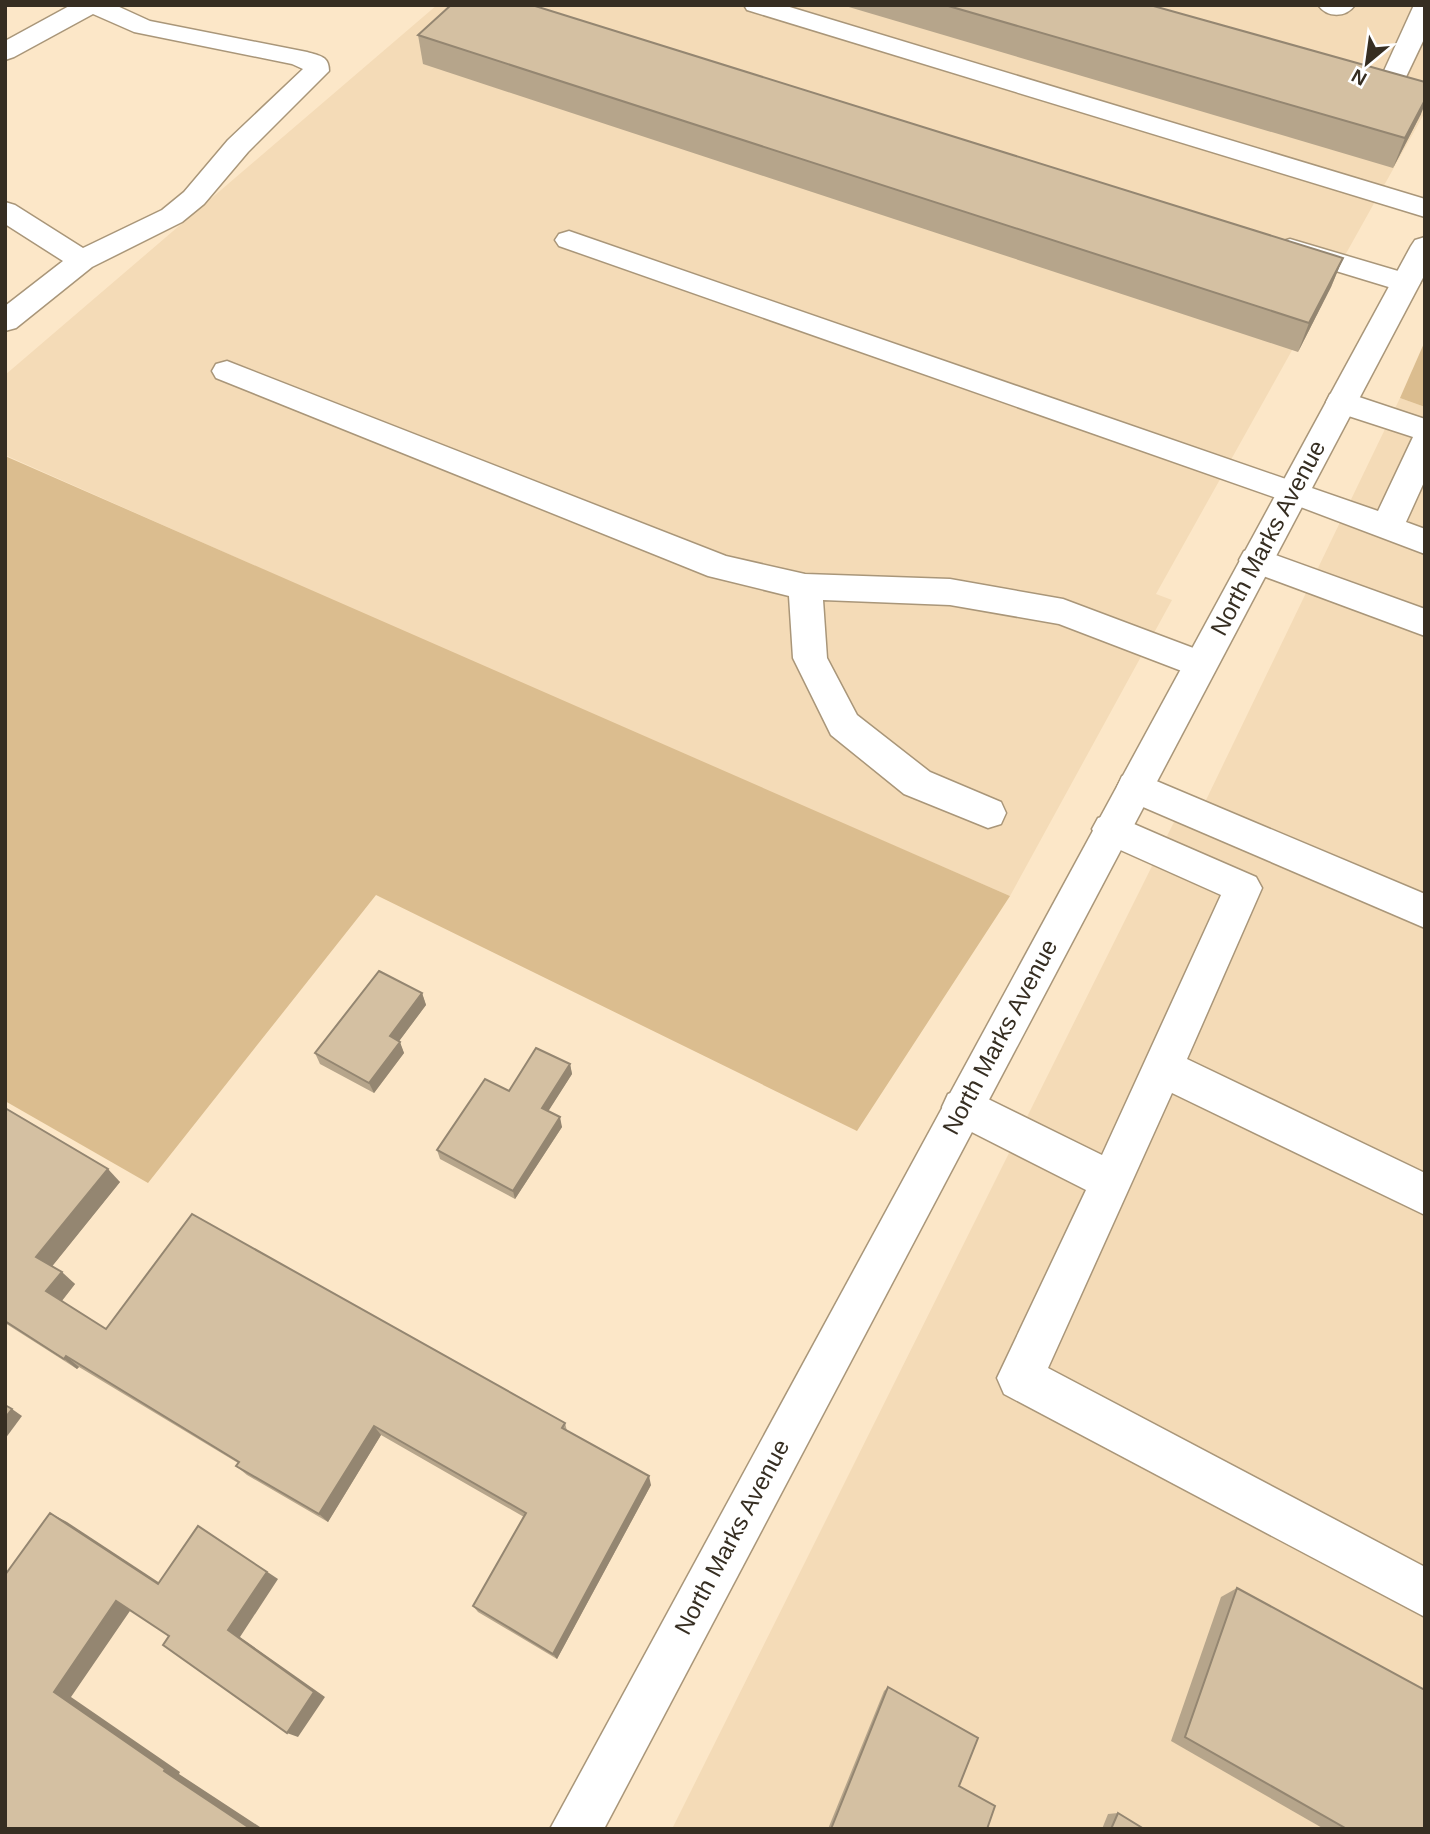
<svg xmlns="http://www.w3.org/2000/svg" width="1430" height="1834" font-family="Helvetica,sans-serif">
<rect width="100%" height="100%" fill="#fce7c8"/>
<g fill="#f4dbb7">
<path d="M437,5H1425V112L1156,594L1172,600L1010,896L546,695L5,455V375Z"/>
<path d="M1400,398L1425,407V1829H672L1175,820L1193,827Z"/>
</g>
<g fill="#dbbd8f">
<path d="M1425,341V407L1400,398Z"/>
<path d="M5,456L1010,896L857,1131L376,895L148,1183L5,1101Z"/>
</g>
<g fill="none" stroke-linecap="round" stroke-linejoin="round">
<g stroke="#a99679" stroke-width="3">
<g id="minor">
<path d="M71,5H115L150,21L307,52C320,56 329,56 329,71L248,152L204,204L182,222L92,267L16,328L5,331V306L63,261L5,224V202L15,205L83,248L162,210L184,192L228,140L303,69L292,64L134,32L93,14L14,57L5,60V41Z"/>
<path d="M744,5H783L1425,199V217L747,10Z"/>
<path d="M1318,5H1355C1346,18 1327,18 1318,5Z"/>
<path d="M1414,5H1425V37L1405,79L1396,81L1387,79L1383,73Z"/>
<path d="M569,231L1378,511L1413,437L1330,410L1326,402L1330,394L1341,391L1425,419V480L1406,522L1425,529V554L1282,500L559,246L555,240L559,234Z"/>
<path d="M1290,239L1415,276L1420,283L1415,290L1405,292L1280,254L1276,248L1280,242Z"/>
<path d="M227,361L726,556L805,574L950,579L1063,599L1212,655L1217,665L1212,675L1200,678L1059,624L950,605L823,600L827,658L857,715L930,772L1001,802L1006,813L1001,824L988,828L904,794L831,735L793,658L789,596L708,576L216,378L212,371L216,364Z"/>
<path d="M1256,548L1425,609V636L1244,569L1239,560L1244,551Z"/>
<path d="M1135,772L1425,894V928L1122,798L1117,787L1122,776Z"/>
<path d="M1111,814L1256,877L1262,888L1187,1059L1425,1173V1215L1172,1093L1048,1368L1425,1567V1617L1004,1394L997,1378L1086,1190L948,1120L942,1107L948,1094L963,1088L978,1094L1102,1155L1221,895L1098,840L1092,829L1098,818Z"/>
</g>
</g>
<g stroke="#a99679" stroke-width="3">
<path id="major" d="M1425,237V274L604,1829H550L1411,246L1415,240Z"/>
</g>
<use href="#minor" fill="#fff" fill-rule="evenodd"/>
<use href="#major" fill="#fff" fill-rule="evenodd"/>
</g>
<g fill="#b6a58b">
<path d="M842,5H1150L1421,114L1393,168Z"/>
<path d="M418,35L1343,258L1331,287L1298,352L423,64Z"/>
<path d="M422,993L426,1005L399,1041L404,1053L374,1093L320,1064L315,1053Z"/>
<path d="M570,1064L572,1074L548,1111L562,1127L515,1199L440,1159L437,1150Z"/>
<path d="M5,1108L120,1182L52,1266L75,1284L62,1301L106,1329L565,1423L567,1431L651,1485L557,1659L478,1612L473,1606L524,1517L381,1435L328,1522L247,1475L236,1466L238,1463L79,1367L77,1369L5,1323Z"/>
<path d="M1237,1588L1425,1829H1324L1171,1741L1221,1597Z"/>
<path d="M888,1687L959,1786L987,1829H828L884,1691Z"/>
<path d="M1118,1813L1144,1829H1102L1108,1814Z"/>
</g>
<g fill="#948671">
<path d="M1425,100V104L1421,114L1393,168L1405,138Z"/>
<path d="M1343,258L1331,287L1298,352L1309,323Z"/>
<path d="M422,993L426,1005L394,1048L390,1036Z"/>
<path d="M400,1042L404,1053L374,1093L369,1083Z"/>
<path d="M570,1064L572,1074L544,1118L542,1108Z"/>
<path d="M560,1117L562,1127L515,1199L513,1191Z"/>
<path d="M108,1169L120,1182L50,1269L36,1257Z"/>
<path d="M62,1272L75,1284L60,1303L46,1291Z"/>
<path d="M66,1356L79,1367L77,1369L64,1359Z"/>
<path d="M12,1409L22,1416L5,1439V1418Z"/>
<path d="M374,1426L381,1435L328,1522L319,1514Z"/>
<path d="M649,1476L651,1485L557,1659L553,1654Z"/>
<path d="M50,1513L67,1522L172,1591L158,1584Z"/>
<path d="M198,1526L278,1579L240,1637L325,1697L298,1737L287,1733L228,1630Z"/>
<path d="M116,1601L132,1608L71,1697L180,1772L179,1774L263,1829H251L164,1771L54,1692Z"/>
</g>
<g fill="#d4c0a2" stroke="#948671" stroke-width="2">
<path d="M451,5H532L1343,258L1309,323L418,35Z"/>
<path d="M945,5H1150L1425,82V100L1405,138Z"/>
<path d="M379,971L422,993L390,1036L400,1042L369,1083L315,1053Z"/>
<path d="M536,1048L570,1064L542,1108L560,1117L513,1191L437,1150L485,1079L509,1091Z"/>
<path d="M5,1108L108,1169L36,1257L62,1272L46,1291L106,1329L192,1214L565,1423L562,1428L649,1476L553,1654L473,1606L526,1513L374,1426L319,1514L236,1466L239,1462L66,1356L64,1359L5,1321Z"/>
<path d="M5,1405L12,1409L5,1418Z"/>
<path d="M50,1513L158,1584L198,1526L267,1572L228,1630L314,1692L287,1733L163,1645L169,1636L116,1601L54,1692L165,1769L164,1771L251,1829H5V1575Z"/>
<path d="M1237,1588L1425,1690V1829H1347L1185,1737Z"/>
<path d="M888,1687L978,1738L959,1786L995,1806L987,1829H831Z"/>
<path d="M1118,1813L1144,1829H1111Z"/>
</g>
<g text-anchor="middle" stroke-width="5" stroke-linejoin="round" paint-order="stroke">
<g font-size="24" fill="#362e22" stroke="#fff">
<text transform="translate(1268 538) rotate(-62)" y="8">North Marks Avenue</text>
<text transform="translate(1000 1037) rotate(-62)" y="8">North Marks Avenue</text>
<text transform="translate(732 1537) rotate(-62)" y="8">North Marks Avenue</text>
</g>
</g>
<rect width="1430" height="1834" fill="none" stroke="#362e22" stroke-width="14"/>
<g transform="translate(1367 63) rotate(209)" stroke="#ffffff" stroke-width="5" paint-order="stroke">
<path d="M0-5L12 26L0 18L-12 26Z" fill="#362e22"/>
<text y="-10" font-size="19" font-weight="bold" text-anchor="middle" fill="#362e22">N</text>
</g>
</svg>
